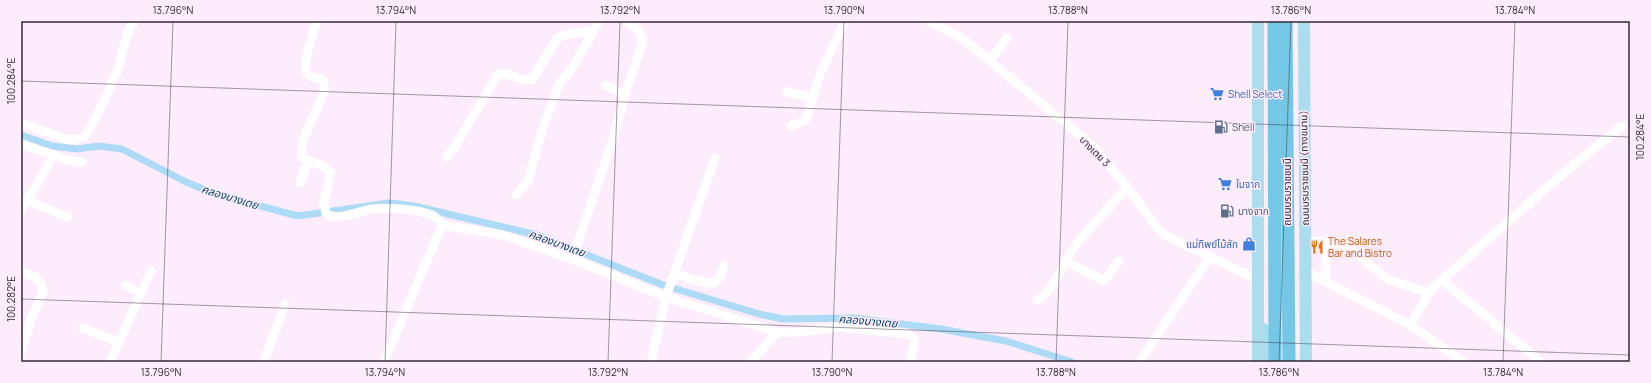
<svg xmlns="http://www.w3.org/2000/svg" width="1651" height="383" font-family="Manrope,'Noto Sans Thai',sans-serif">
<rect width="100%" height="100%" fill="#fcecfc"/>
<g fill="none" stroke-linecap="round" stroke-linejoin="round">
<path stroke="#addaf4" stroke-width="7" d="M21,135L52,146L78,149L98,146L122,149L186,182L218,195L298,216L389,203L414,206L537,235L663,285L759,314L783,319L854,318L941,329L1006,341L1072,362"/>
<g stroke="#fff" stroke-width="9">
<path d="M317,21C314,31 301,65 307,73C310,78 319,77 323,81L325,89C320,107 297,141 302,158L323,166L331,172L324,202L326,214C338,221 359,211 372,209C386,207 421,209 434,216C438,218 439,221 442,225"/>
<path d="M627,21C634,27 643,32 643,42L627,88L613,139L572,259L666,297L651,362"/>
<path d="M928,21L957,35L973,47L1093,146L1127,187L1159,230L1165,235L1258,280"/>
<path d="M990,61L1007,38"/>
<path d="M605,85L625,95"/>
<path d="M787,92L813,98"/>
<path d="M21,123L69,140L83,138C95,122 112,85 119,65C123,51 125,33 134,21"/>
<path d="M791,126L802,122L806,119L820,74L845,21"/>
<path d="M21,144L54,155L21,211"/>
<path d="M54,155L67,160L82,162"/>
<path d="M447,157L454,148L498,74C511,70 519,84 532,79L558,38C565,32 584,34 594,30"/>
<path d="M715,158L666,297L777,332L789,333L841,327L907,334L911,336L915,340L910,362"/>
<path d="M300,183L308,161"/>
<path d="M516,195L528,181L542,130L559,85L575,64L599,21"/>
<path d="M27,200L67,217"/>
<path d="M1305,240L1344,244L1387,279L1429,293L1435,286L1559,177L1622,126"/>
<path d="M1065,261L1104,281L1119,261"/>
<path d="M1305,271L1410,325L1464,362"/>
<path d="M21,272L35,277L41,283L43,293L31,319L21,352"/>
<path d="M675,273C683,276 707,286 715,282C720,280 722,271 724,266"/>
<path d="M1442,280L1541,362"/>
<path d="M1325,281L1326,241"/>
<path d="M125,285L140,293"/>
<path d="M1037,300C1056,289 1062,264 1074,247C1091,226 1110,207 1127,187"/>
<path d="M1410,325L1429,293"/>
<path d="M83,328L118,342"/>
<path d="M110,362L151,271"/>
<path d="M264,362L285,304"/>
<path d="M384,362L442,225L503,235L572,259"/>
<path d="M751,362L777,332"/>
<path d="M1139,362L1210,257"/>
</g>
<g stroke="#acddef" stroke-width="12">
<path d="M1304,21L1306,362"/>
<path d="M1264,329L1267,362"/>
<path d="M1258,362V21"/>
</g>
<g stroke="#74c7e5" stroke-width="13">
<path d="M1274,21L1275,362"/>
<path d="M1286,21L1289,362"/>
</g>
</g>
<path fill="none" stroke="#332933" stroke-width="1" stroke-opacity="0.45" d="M21,81L1630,137M21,299L1630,355M161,362L173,21M385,362L396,21M608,362L620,21M832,362L844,21M1056,362L1068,21M1279,362L1291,21M1503,362L1515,21"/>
<defs>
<g id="supermarket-bare" transform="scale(1.08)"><path d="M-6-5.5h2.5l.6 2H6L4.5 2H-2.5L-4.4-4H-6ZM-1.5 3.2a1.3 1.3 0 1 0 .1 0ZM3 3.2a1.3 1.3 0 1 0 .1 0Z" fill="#3f7fe0" stroke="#fcecfc" stroke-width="2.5" paint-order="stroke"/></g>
<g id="fuel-bare" transform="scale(1.08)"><path d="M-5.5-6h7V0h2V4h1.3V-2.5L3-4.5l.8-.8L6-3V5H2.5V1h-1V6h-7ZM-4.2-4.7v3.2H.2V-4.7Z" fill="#5c6f8a" stroke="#fcecfc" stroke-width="2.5" paint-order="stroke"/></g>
<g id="shop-bare" transform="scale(1.08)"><path d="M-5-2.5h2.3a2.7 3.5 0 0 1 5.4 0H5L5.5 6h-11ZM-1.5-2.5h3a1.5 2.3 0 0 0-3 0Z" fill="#3f7fe0" stroke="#fcecfc" stroke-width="2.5" paint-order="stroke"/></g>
<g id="restaurant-bare" transform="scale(1.08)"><path d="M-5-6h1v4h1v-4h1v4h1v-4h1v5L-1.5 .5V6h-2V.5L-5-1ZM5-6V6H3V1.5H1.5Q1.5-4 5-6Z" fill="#e8710a" stroke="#fcecfc" stroke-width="2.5" paint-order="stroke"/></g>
</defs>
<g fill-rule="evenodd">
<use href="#supermarket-bare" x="1217" y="94"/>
<use href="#fuel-bare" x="1221" y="127"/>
<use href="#supermarket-bare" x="1225" y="184"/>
<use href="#fuel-bare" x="1227" y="211"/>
<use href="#shop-bare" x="1249" y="244"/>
<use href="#restaurant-bare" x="1317" y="247"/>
</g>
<g text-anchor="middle" stroke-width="3" stroke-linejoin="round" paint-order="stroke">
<g font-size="10" fill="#366cbe" stroke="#fcecfc" text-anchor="start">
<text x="1228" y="98">Shell Select</text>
<text x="1236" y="188">ใบจาก</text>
<text x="1238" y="248" text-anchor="end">แม่ทิพย์ไม้สัก</text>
</g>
<g font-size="10" fill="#4e5e75" stroke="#fcecfc" text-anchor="start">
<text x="1232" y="131">Shell</text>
<text x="1238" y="215">บางจาก</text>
</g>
<g font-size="10" fill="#332933" stroke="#fcecfc">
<text transform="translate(1095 151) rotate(45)" y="4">บางเตย 3</text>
<text transform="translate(1304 168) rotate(-91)" y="4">ถนนบรมราชชนนี (ทางขนาน)</text>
<text transform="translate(1287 192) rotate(-90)" y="4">ถนนบรมราชชนนี</text>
</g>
<g font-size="10" fill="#c56008" stroke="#fcecfc" text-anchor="start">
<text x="1328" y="245">The Salares<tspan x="1328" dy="12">Bar and Bistro</tspan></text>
</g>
<g font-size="11" font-style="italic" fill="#004360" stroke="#fcecfc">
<text transform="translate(230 197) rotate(17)" y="4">คลองบางเตย</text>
<text transform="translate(557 243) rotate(20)" y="4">คลองบางเตย</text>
<text transform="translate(868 321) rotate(5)" y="4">คลองบางเตย</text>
</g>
</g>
<rect width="1651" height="383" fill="none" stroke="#fcecfc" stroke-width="44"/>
<rect x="22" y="22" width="1607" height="339" fill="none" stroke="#332933" stroke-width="1.5"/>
<g font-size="10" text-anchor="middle" fill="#332933">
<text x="173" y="14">13.796°N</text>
<text x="396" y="14">13.794°N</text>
<text x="620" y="14">13.792°N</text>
<text x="844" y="14">13.790°N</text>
<text x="1068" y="14">13.788°N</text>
<text x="1291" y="14">13.786°N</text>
<text x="1515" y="14">13.784°N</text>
<text transform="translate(11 81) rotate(-90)" y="4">100.284°E</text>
<text transform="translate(1640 137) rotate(-90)" y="4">100.284°E</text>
<text transform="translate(11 299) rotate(-90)" y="4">100.282°E</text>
<text x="161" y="376">13.796°N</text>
<text x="385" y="376">13.794°N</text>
<text x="608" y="376">13.792°N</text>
<text x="832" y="376">13.790°N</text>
<text x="1056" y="376">13.788°N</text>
<text x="1279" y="376">13.786°N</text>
<text x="1503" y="376">13.784°N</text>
</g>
</svg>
